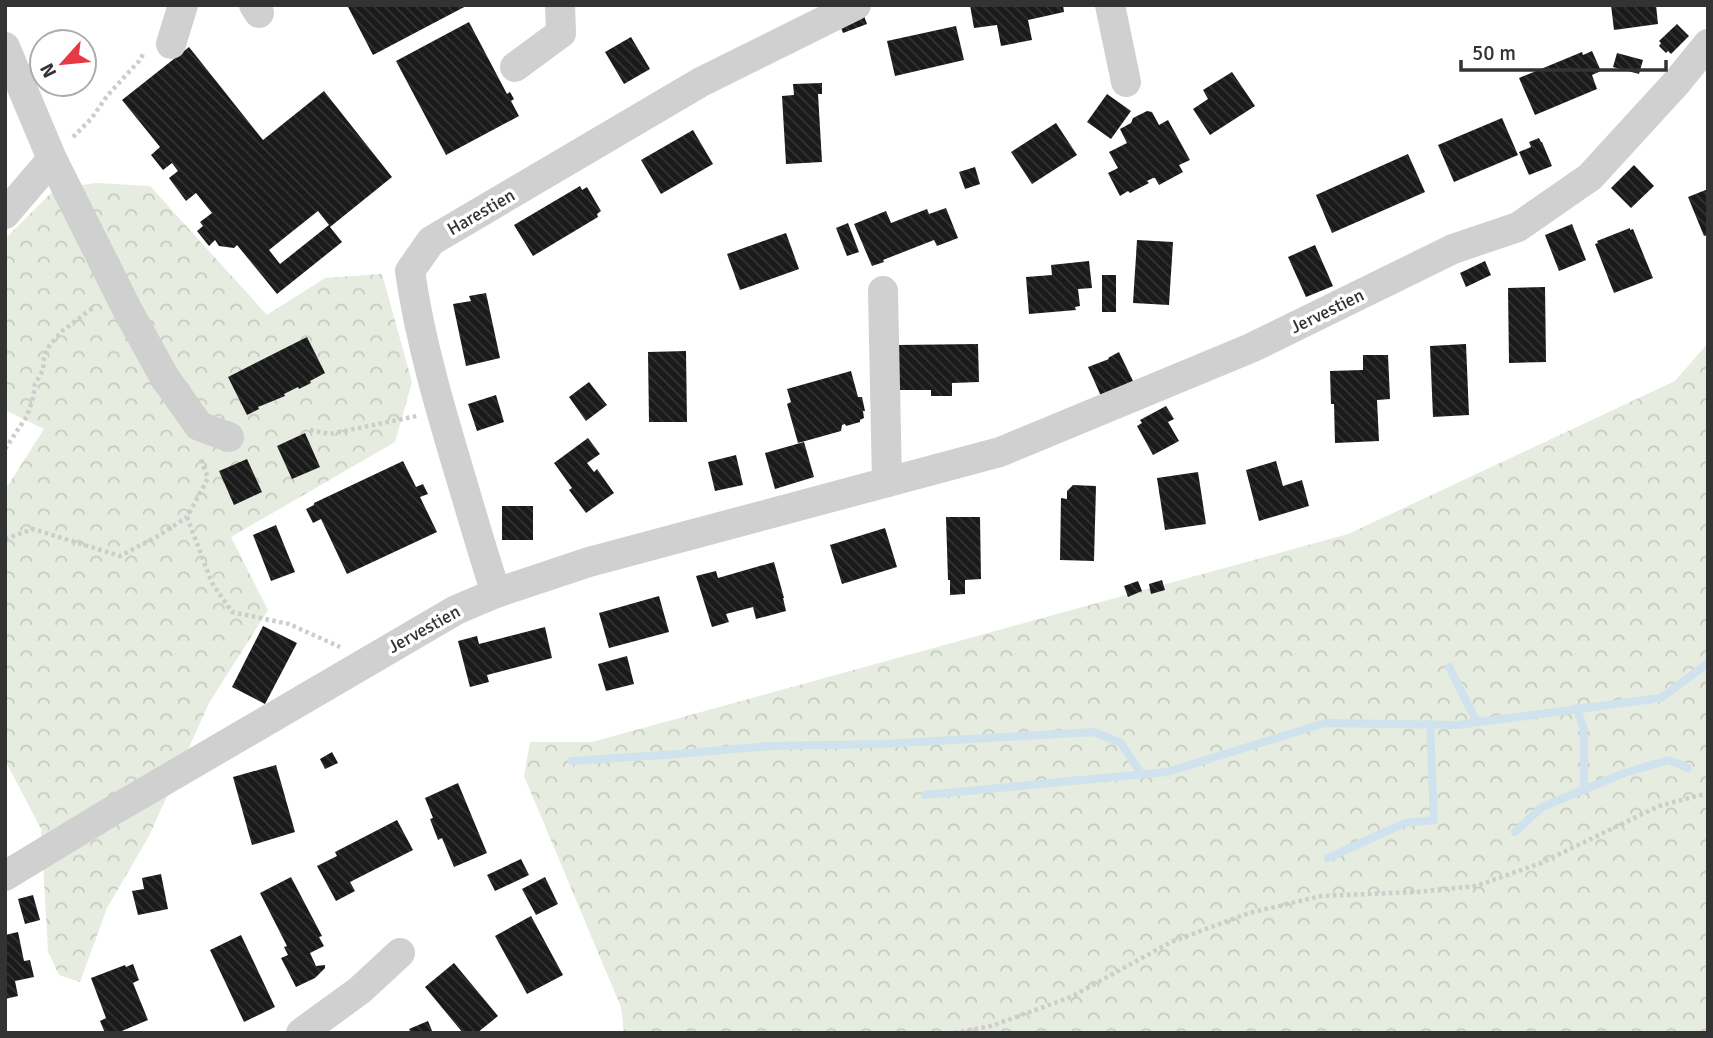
<svg xmlns="http://www.w3.org/2000/svg" width="1713" height="1038" font-family="Signika,sans-serif">
<defs>
<pattern id="forest-crowns" width="20" height="18" patternUnits="userSpaceOnUse" patternTransform="scale(1.75)"><rect width="20" height="18" fill="#e6ecdf"/><path d="M2 6a3 3 0 1 1 6 0M12 15a3 3 0 1 1 6 0" fill="none" stroke="#c6cbc0"/></pattern>
<pattern id="building-back-hatch" width="6" height="6" patternUnits="userSpaceOnUse" patternTransform="scale(1.75)"><rect width="6" height="6" fill="#1a1a1a"/><path d="M-1 5l2 2M0 0l6 6M5-1l2 2" fill="none" stroke="#333"/></pattern>
</defs>
<rect width="100%" height="100%" fill="#fff"/>
<g fill="url(#forest-crowns)">
<path d="M96,183L150,186L267,315L325,278L382,274L412,382L395,442L231,537L268,610L209,703L149,836L107,908L80,982L59,975L48,951L41,829L5,760V490L44,429L5,410V239L55,189Z"/>
<path d="M1708,343V1033H624L621,1007L524,776L530,742H592L1348,534L1675,381Z"/>
</g>
<g fill="none" stroke-linecap="round" stroke-linejoin="round">
<g stroke="#cfe2ee" stroke-width="8">
<path d="M1449,667L1477,722"/>
<path d="M1577,708L1584,730V789"/>
<path d="M572,761L677,754L769,746L883,744L1094,732L1121,743L1142,775"/>
<path d="M925,795L1167,772L1325,723L1457,725L1661,698L1708,663"/>
<path d="M1515,832L1542,807L1624,773L1669,760L1688,768"/>
<path d="M1328,858L1405,823L1434,820L1430,724"/>
</g>
</g>
<g fill="url(#building-back-hatch)" fill-rule="evenodd">
<path d="M347,5H468L373,55Z"/>
<path d="M970,5H1063L1064,12L1028,20L1032,40L1001,46L997,25L974,28Z"/>
<path d="M1611,5H1656L1658,24L1614,30Z"/>
<path d="M861,8L867,24L843,33L837,17Z"/>
<path d="M469,22L507,94L510,92L514,99L511,101L519,116L446,155L396,61Z"/>
<path d="M1677,24L1689,36L1671,54L1668,51L1666,53L1659,46L1661,43L1659,41Z"/>
<path d="M956,26L964,60L895,76L887,41Z"/>
<path d="M631,37L650,69L624,84L605,52Z"/>
<path d="M189,47L263,140L324,91L392,177L330,227L342,242L277,294L237,245L234,248L219,246L215,240L209,246L197,231L203,226L200,222L212,213L196,193L186,201L169,178L178,171L172,163L163,170L151,155L160,147L122,100ZM318,211L329,225L280,264L269,250Z"/>
<path d="M1592,51L1601,71L1592,75L1597,89L1535,115L1519,78L1582,52L1583,55Z"/>
<path d="M1617,53L1643,60L1639,74L1613,67Z"/>
<path d="M1232,72L1255,106L1210,135L1193,109L1208,99L1203,90Z"/>
<path d="M822,83V94H818L822,162L786,164L782,96L794,95L793,84Z"/>
<path d="M1107,94L1131,111L1111,139L1087,122Z"/>
<path d="M1147,111L1152,112L1159,125L1168,120L1190,160L1179,165L1183,172L1159,185L1155,178H1153L1147,181L1149,183L1130,193L1128,191L1120,196L1108,173L1118,168L1109,152L1127,143L1120,129L1131,123L1133,118Z"/>
<path d="M1502,118L1518,155L1454,182L1438,145Z"/>
<path d="M1056,123L1077,155L1032,184L1011,152Z"/>
<path d="M693,130L713,164L661,194L641,160Z"/>
<path d="M1539,138L1541,142H1542L1552,166L1529,175L1519,152L1531,147L1529,142Z"/>
<path d="M1408,154L1425,192L1332,233L1316,195Z"/>
<path d="M1634,165L1654,186L1631,208L1611,188Z"/>
<path d="M975,167L980,184L965,189L959,172Z"/>
<path d="M580,186L582,190L587,187L601,211L597,214L598,217L533,256L514,225Z"/>
<path d="M1708,189V235L1704,236L1688,197Z"/>
<path d="M946,208L958,238L937,246L934,240L883,260L884,262L872,266L854,224L886,211L891,223L927,209L929,214Z"/>
<path d="M848,223L859,252L847,256L836,228Z"/>
<path d="M1572,224L1586,260L1559,271L1545,235Z"/>
<path d="M1630,228V230L1633,229L1653,278L1614,293L1595,244L1598,243L1597,241Z"/>
<path d="M786,233L799,269L740,290L727,254Z"/>
<path d="M1137,240L1173,242L1169,305L1133,303Z"/>
<path d="M1315,245L1333,286L1306,297L1288,257Z"/>
<path d="M1089,261L1092,288L1078,289L1080,306L1075,307L1076,310L1029,314L1026,277L1052,275L1051,265Z"/>
<path d="M1485,261L1491,275L1466,287L1460,273Z"/>
<rect x="1102" y="275" width="14" height="37"/>
<path d="M1545,287L1546,362L1509,363L1508,288Z"/>
<path d="M486,293L500,358L466,366L453,304L471,301L469,296Z"/>
<path d="M307,337L325,373L310,381L311,383L299,389L298,387L284,394L285,396L258,407L259,409L247,415L228,377Z"/>
<path d="M978,344L979,382L952,383V396H931V390H898L897,345Z"/>
<path d="M1466,344L1469,415L1433,417L1430,346Z"/>
<path d="M686,351L687,422H649L648,352Z"/>
<path d="M1119,352L1133,381L1101,396L1088,367L1109,359L1108,358Z"/>
<path d="M1363,355H1388L1390,399L1377,400L1379,441L1335,443L1334,404H1331L1330,371L1363,370Z"/>
<path d="M851,371L858,397H862L865,411H863L864,418L860,420V422L846,426L845,424L842,425L841,431L798,443L787,404L791,402L787,389Z"/>
<path d="M589,382L607,405L586,421L569,397Z"/>
<path d="M496,395L504,422L477,431L468,404Z"/>
<path d="M1166,406L1174,419L1168,422L1179,441L1153,455L1137,426L1142,423L1140,420Z"/>
<path d="M305,433L320,467L292,479L277,446Z"/>
<path d="M588,438L600,454L587,463L594,472L597,469L614,493L586,513L569,490L572,488L554,463Z"/>
<path d="M804,442L814,477L775,489L765,453Z"/>
<path d="M736,455L743,485L715,491L708,462Z"/>
<path d="M247,459L262,492L234,505L219,471Z"/>
<path d="M403,461L416,487L423,484L428,494L420,497L437,532L347,574L321,519L313,523L306,509L314,505V503Z"/>
<path d="M1276,461L1283,486L1302,480L1309,506L1259,521L1246,470Z"/>
<path d="M1198,472L1206,524L1165,530L1157,478Z"/>
<path d="M1073,485L1096,486L1094,561L1060,560L1061,498L1067,499V491Z"/>
<rect x="502" y="506" width="31" height="34"/>
<path d="M946,517H980L981,579L965,580V594L950,595V580H948Z"/>
<path d="M276,525L295,572L271,581L253,535Z"/>
<path d="M885,528L897,567L842,584L830,545Z"/>
<path d="M774,562L784,598H783L786,611L756,619L753,607L726,614L729,622L712,627L696,576L716,571L718,578Z"/>
<path d="M1162,580L1165,590L1151,594L1149,584Z"/>
<path d="M1138,581L1142,591L1128,597L1124,586Z"/>
<path d="M659,596L669,632L609,648L599,613Z"/>
<path d="M263,626L297,643L265,704L232,687Z"/>
<path d="M545,627L552,658L487,675L489,682L470,687L458,641L477,636L479,644Z"/>
<path d="M627,656L634,684L606,691L598,664Z"/>
<path d="M332,752L338,763L325,769L320,759Z"/>
<path d="M276,765L295,832L252,845L233,777Z"/>
<path d="M458,783L487,853L454,867L442,838L438,840L430,819L433,818L425,798Z"/>
<path d="M397,820L413,850L350,882L355,891L336,901L317,866L337,856L335,852Z"/>
<path d="M521,859L529,875L495,891L487,875Z"/>
<path d="M161,874L168,909L138,915L132,891L144,889L142,878Z"/>
<path d="M291,877L322,936L319,937L324,946L310,953L316,966L325,965V968L315,978L296,987L281,958L288,955L284,947L287,946L260,893Z"/>
<path d="M545,877L558,904L536,915L522,889Z"/>
<path d="M33,895L40,920L25,924L18,899Z"/>
<path d="M531,916L563,975L527,994L495,936Z"/>
<path d="M18,932L24,961L30,960L34,977L15,981L18,996L5,999V935Z"/>
<path d="M241,935L275,1007L244,1022L210,950Z"/>
<path d="M454,963L498,1016L477,1033H463L425,987Z"/>
<path d="M133,964L139,980L133,983L148,1020L117,1033H105L100,1021L106,1018L91,978L125,965L126,967Z"/>
<path d="M428,1021L433,1033H411L409,1029Z"/>
</g>
<g fill="none" stroke-linecap="round" stroke-linejoin="round">
<g stroke="#cdcdcd" stroke-width="4.5" stroke-dasharray="3.5 3.5" stroke-linecap="butt">
<path d="M73,137L91,119L107,96L139,61L144,53"/>
<path d="M310,430L330,434L417,416"/>
<path d="M5,449L27,416L33,398L35,384L43,370L44,358L49,346L62,331L94,307"/>
<path d="M187,517L212,583L232,612L289,624L340,647"/>
<path d="M5,539L33,529L120,556L158,536L187,517L208,478L200,457"/>
<path d="M954,1033L991,1026L1071,997L1171,942L1249,913L1321,896L1416,892L1476,886L1541,863L1659,806L1708,793"/>
</g>
<g stroke="#d0d0d0" stroke-width="30">
<path d="M254,5L259,13"/>
<path d="M1110,5L1126,82"/>
<path d="M171,44L183,5"/>
<path d="M5,47L52,159L5,214"/>
<path d="M515,67L561,33L560,5"/>
<path d="M52,159L128,311L165,378L199,426L229,437"/>
<path d="M883,291L887,482"/>
<path d="M496,593C483,554 472,515 460,475C440,408 420,341 410,271L431,241L701,82L856,5"/>
<path d="M5,876L112,811L456,610L496,593L589,562L1000,452L1251,348L1453,249L1518,227L1590,177L1677,82L1708,44"/>
<path d="M301,1033L360,990L400,953"/>
</g>
</g>
<g text-anchor="middle" stroke-width="7" stroke-linejoin="round" paint-order="stroke">
<g font-size="18" fill="#333" stroke="#fff">
<text transform="translate(481 212) rotate(-30)" y="6">Harestien</text>
<text transform="translate(1327 311) rotate(-26)" y="6">Jervestien</text>
<text transform="translate(424 629) rotate(-29)" y="6">Jervestien</text>
</g>
</g>
<rect width="1713" height="1038" fill="none" stroke="#333333" stroke-width="14"/>
<g transform="translate(63 63) rotate(243)"><circle r="33" fill="#ffffff" stroke="#adadad" stroke-width="2"/>
<path d="M0-5L12 26L0 18L-12 26Z" fill="#e63946"/>
<text y="-10" font-size="19" font-weight="bold" text-anchor="middle" fill="#333333">N</text>
</g>
<path d="M1461 60v10h205v-10" fill="none" stroke="#333333" stroke-width="3.5"/>
<text x="1472" y="60" font-size="21" fill="#333333" stroke="#ffffff" stroke-width="5" paint-order="stroke">50 m</text>
</svg>
